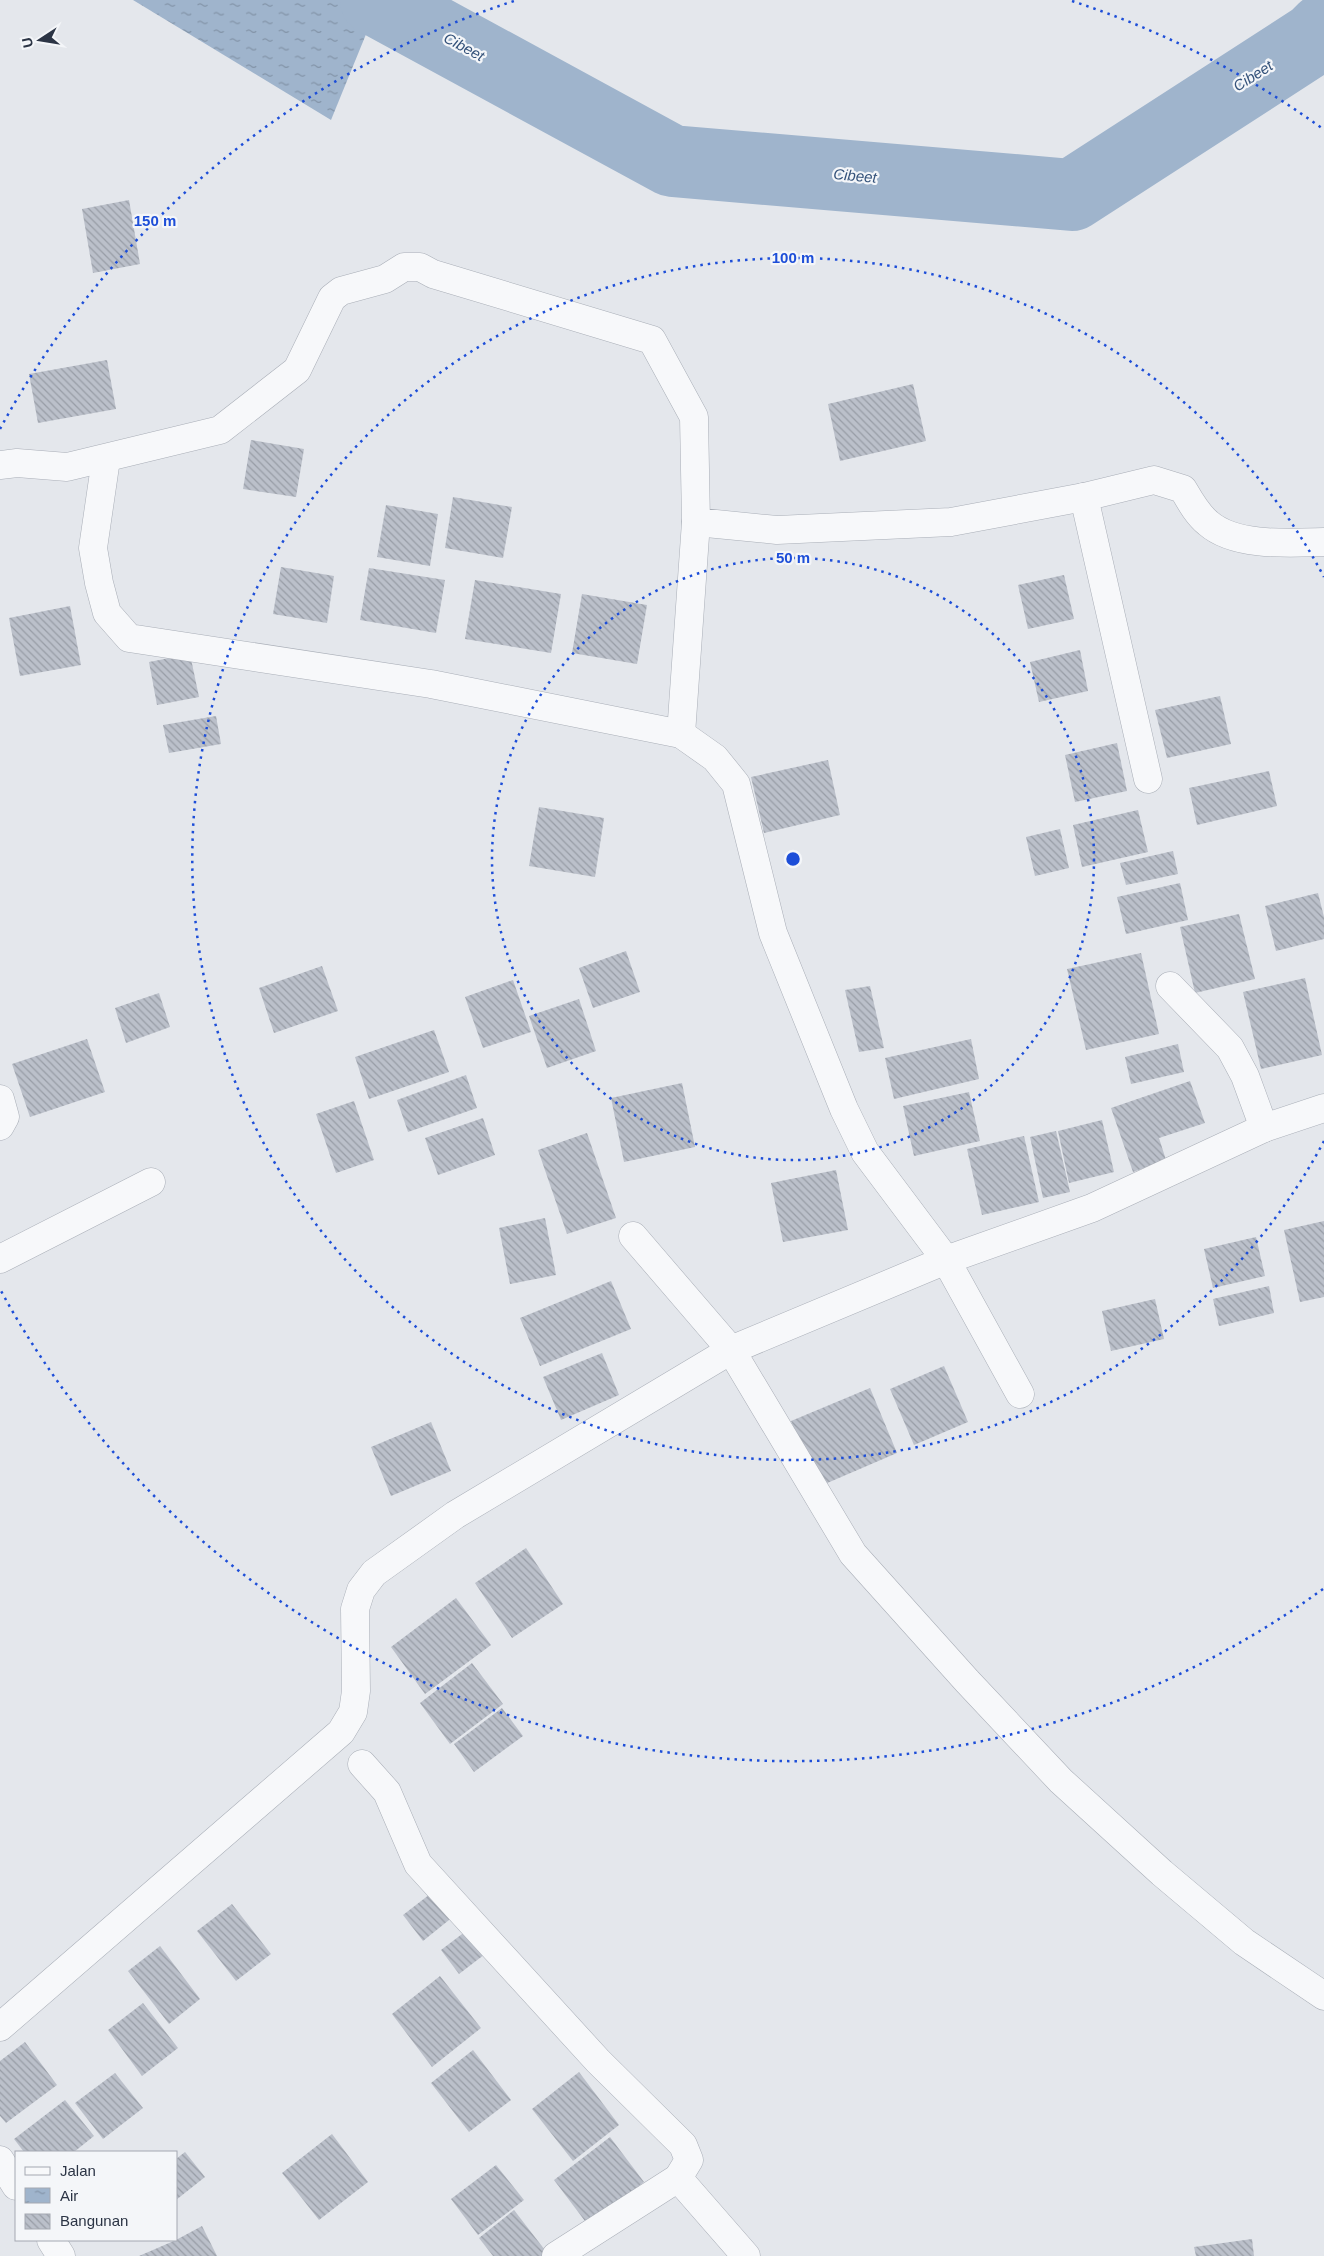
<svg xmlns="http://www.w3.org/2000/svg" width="1324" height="2256" font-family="Helvetica,sans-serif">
<defs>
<pattern id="water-ripples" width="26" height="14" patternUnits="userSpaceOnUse" patternTransform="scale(1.25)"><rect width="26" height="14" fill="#9fb4cc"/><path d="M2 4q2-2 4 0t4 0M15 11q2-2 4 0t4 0" fill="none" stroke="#8293a7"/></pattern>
<pattern id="building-back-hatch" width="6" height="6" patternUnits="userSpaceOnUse" patternTransform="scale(1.25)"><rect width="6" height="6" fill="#bbc0ca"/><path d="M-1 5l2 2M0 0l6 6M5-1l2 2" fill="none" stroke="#989da6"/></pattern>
</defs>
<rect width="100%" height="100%" fill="#e4e7ec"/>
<path fill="url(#water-ripples)" d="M133,0H380L331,120Z"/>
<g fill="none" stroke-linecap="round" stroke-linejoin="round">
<path stroke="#9fb4cc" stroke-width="72" d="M376,0L672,161L1072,195L1315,38L1324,29"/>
</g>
<g fill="url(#building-back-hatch)">
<path d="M129,200L140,264L93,273L82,209Z"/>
<path d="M107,360L116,409L38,423L29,374Z"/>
<path d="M913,384L926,441L840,461L828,404Z"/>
<path d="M251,440L304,449L296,497L243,489Z"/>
<path d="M453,497L512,507L503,558L445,548Z"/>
<path d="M386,505L438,514L430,566L377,557Z"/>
<path d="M281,567L334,576L327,623L273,614Z"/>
<path d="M369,568L445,580L436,633L360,620Z"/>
<path d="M1064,575L1074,619L1028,629L1018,585Z"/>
<path d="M475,580L561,594L551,653L465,639Z"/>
<path d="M582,594L647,605L637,664L572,653Z"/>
<path d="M70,606L81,665L20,676L9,618Z"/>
<path d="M1080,650L1088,691L1039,702L1030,662Z"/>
<path d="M190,654L199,697L157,705L149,662Z"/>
<path d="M1220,696L1231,744L1167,758L1155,710Z"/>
<path d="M216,716L221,744L169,753L163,725Z"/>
<path d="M1117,743L1127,791L1075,802L1065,755Z"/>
<path d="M828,760L840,815L764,833L751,777Z"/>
<path d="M1269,771L1277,806L1197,825L1189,788Z"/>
<path d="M539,807L604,818L595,877L529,866Z"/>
<path d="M1138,810L1148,852L1082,867L1073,825Z"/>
<path d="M1060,829L1069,868L1035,876L1026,837Z"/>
<path d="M1173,851L1178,874L1126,885L1120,863Z"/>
<path d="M1180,883L1188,920L1126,934L1117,897Z"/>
<path d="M1318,893L1324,917V939L1276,951L1265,906Z"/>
<path d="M1239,914L1255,979L1195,993L1180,927Z"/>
<path d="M626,951L640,992L593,1008L579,968Z"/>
<path d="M1141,953L1159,1034L1086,1050L1067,969Z"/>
<path d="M322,966L338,1011L274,1033L259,988Z"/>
<path d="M1305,978L1322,1055L1261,1069L1243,992Z"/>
<path d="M513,980L531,1032L483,1048L465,997Z"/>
<path d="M870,986L884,1048L859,1052L845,990Z"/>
<path d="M159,993L170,1027L126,1043L115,1008Z"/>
<path d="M579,999L596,1051L547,1068L529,1016Z"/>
<path d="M434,1030L449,1072L369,1099L355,1057Z"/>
<path d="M87,1039L105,1092L30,1117L12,1064Z"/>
<path d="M971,1039L979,1079L894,1099L885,1058Z"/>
<path d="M1178,1044L1184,1072L1131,1084L1125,1057Z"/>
<path d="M466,1075L477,1108L408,1132L397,1100Z"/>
<path d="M1190,1081L1205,1123L1159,1138L1166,1160L1133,1172L1111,1108Z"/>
<path d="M682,1083L695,1147L624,1162L611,1098Z"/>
<path d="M969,1092L980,1141L914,1156L903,1106Z"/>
<path d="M354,1101L374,1160L336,1173L316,1114Z"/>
<path d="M483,1118L495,1155L438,1175L425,1138Z"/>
<path d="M1102,1120L1114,1172L1069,1183L1058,1131Z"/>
<path d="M1056,1131L1070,1192L1043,1198L1030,1137Z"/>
<path d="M587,1133L616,1218L567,1234L538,1150Z"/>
<path d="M1024,1136L1039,1202L982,1215L967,1149Z"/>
<path d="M836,1170L848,1230L783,1242L771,1183Z"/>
<path d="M545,1218L556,1275L510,1284L499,1228Z"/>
<path d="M1324,1221V1297L1300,1302L1284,1230Z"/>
<path d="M1256,1237L1265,1276L1213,1288L1204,1249Z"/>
<path d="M611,1281L631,1329L540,1366L520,1318Z"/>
<path d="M1269,1286L1274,1313L1219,1326L1213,1299Z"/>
<path d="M1155,1299L1164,1339L1111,1351L1102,1311Z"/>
<path d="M602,1353L619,1395L561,1420L543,1377Z"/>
<path d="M944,1366L968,1422L914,1445L890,1389Z"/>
<path d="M870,1388L897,1453L818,1487L791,1421Z"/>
<path d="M431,1422L451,1471L391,1496L371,1447Z"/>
<path d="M526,1548L563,1604L512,1638L475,1583Z"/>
<path d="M456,1598L491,1645L425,1694L391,1647Z"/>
<path d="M472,1663L503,1704L450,1744L420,1703Z"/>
<path d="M502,1708L523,1736L474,1772L454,1744Z"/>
<path d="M434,1891L454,1916L423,1941L403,1915Z"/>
<path d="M232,1904L271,1954L236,1981L197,1931Z"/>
<path d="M470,1928L489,1951L459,1974L441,1950Z"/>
<path d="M160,1946L200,1999L169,2024L128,1971Z"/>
<path d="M440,1976L481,2028L432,2067L392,2014Z"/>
<path d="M143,2003L178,2048L142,2076L108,2030Z"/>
<path d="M25,2042L57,2085L6,2123L0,2116V2061Z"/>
<path d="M473,2050L511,2100L469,2132L431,2083Z"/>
<path d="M579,2072L619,2125L573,2161L532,2109Z"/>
<path d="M115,2073L143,2108L103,2139L75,2103Z"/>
<path d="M65,2100L94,2136L74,2152H24L14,2139Z"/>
<path d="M332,2134L368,2182L319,2220L282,2173Z"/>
<path d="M610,2137L644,2182L588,2225L554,2180Z"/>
<path d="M185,2152L205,2177L176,2200V2159Z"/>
<path d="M496,2165L524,2200L478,2235L451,2199Z"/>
<path d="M514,2210L548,2254L546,2256H493L479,2238Z"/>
<path d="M202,2226L217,2256H139L176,2240Z"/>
<path d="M1252,2239L1254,2256H1196L1194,2247Z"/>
</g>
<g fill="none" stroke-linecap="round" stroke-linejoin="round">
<g stroke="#a9aeb7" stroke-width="29">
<g id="street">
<path d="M106,459L93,548L99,583L107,613L129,638L431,684L681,734L715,758L736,784L773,933L844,1109L865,1152L946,1260L1020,1394"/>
<path d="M0,465L17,463L67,467L220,430L297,370L332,298L341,291L385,279L404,267H420L433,274L652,340L694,417L696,522L777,530L951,522L1084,497L1154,480L1183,489C1190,501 1197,514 1208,523C1235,547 1290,543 1324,542"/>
<path d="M1084,497L1148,779"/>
<path d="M681,734L696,522"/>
<path d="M1170,986L1230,1048L1245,1076L1264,1128"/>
<path d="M0,1099L5,1117L0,1126"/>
<path d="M633,1236L731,1350L853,1554L967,1681L1061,1781L1162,1873L1244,1942L1324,1996"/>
<path d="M0,1259L151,1182"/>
<path d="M362,1764L387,1792L418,1864L598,2061L683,2145L689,2160L678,2178L556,2256"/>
<path d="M0,2027L341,1732L353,1712L356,1691L355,1609L361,1590L374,1573L455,1515L731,1350L946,1260L1092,1208L1264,1128L1324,1108"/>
<path d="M0,2160L16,2186"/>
<path d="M678,2178L746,2256"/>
<path d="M51,2240L61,2256"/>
</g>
</g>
<use href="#street" stroke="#f7f8fa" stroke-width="28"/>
</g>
<g fill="none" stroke="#1d4ed8" stroke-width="2.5" stroke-dasharray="2.5 5">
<circle cx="793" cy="859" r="301"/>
<path d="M1324 1141A601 601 0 1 1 1324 577"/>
<path d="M1323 1589A902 902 0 0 1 0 1289M0 429A902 902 0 0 1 514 1M1072 1A902 902 0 0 1 1323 129"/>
</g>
<g text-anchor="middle" stroke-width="4.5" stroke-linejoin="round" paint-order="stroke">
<g font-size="15" font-style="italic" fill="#34527a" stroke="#f4f6f9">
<text transform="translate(464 47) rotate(28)" y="5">Cibeet</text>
<text transform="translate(1253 76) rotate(-33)" y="5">Cibeet</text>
<text transform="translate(855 176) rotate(5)" y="5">Cibeet</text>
</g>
</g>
<circle cx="793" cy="859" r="8" fill="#1d4ed8" stroke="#f4f6f9" stroke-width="2.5"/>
<g font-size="15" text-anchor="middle" font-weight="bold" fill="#1d4ed8" stroke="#f4f6f9" stroke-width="4.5" stroke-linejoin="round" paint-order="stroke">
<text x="155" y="226">150 m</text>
<text x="793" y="263">100 m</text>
<text x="793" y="563">50 m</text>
</g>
<rect x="15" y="2151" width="162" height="90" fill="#f4f6f9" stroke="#a4a8b1"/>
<rect x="25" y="2167" width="25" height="8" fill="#f7f8fa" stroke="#a4a8b1"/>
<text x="60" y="2176" font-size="15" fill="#2b3445">Jalan</text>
<rect x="25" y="2188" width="25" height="15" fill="url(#water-ripples)" stroke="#a4a8b1"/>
<text x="60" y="2201" font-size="15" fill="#2b3445">Air</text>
<rect x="25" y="2214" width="25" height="15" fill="url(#building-back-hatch)" stroke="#a4a8b1"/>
<text x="60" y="2226" font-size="15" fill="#2b3445">Bangunan</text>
<g transform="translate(40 40) rotate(258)" stroke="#f4f6f9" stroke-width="4" paint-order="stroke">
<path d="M0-4L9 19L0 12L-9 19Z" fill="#2b3445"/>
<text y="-8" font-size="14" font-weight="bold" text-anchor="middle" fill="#2b3445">U</text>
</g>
</svg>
